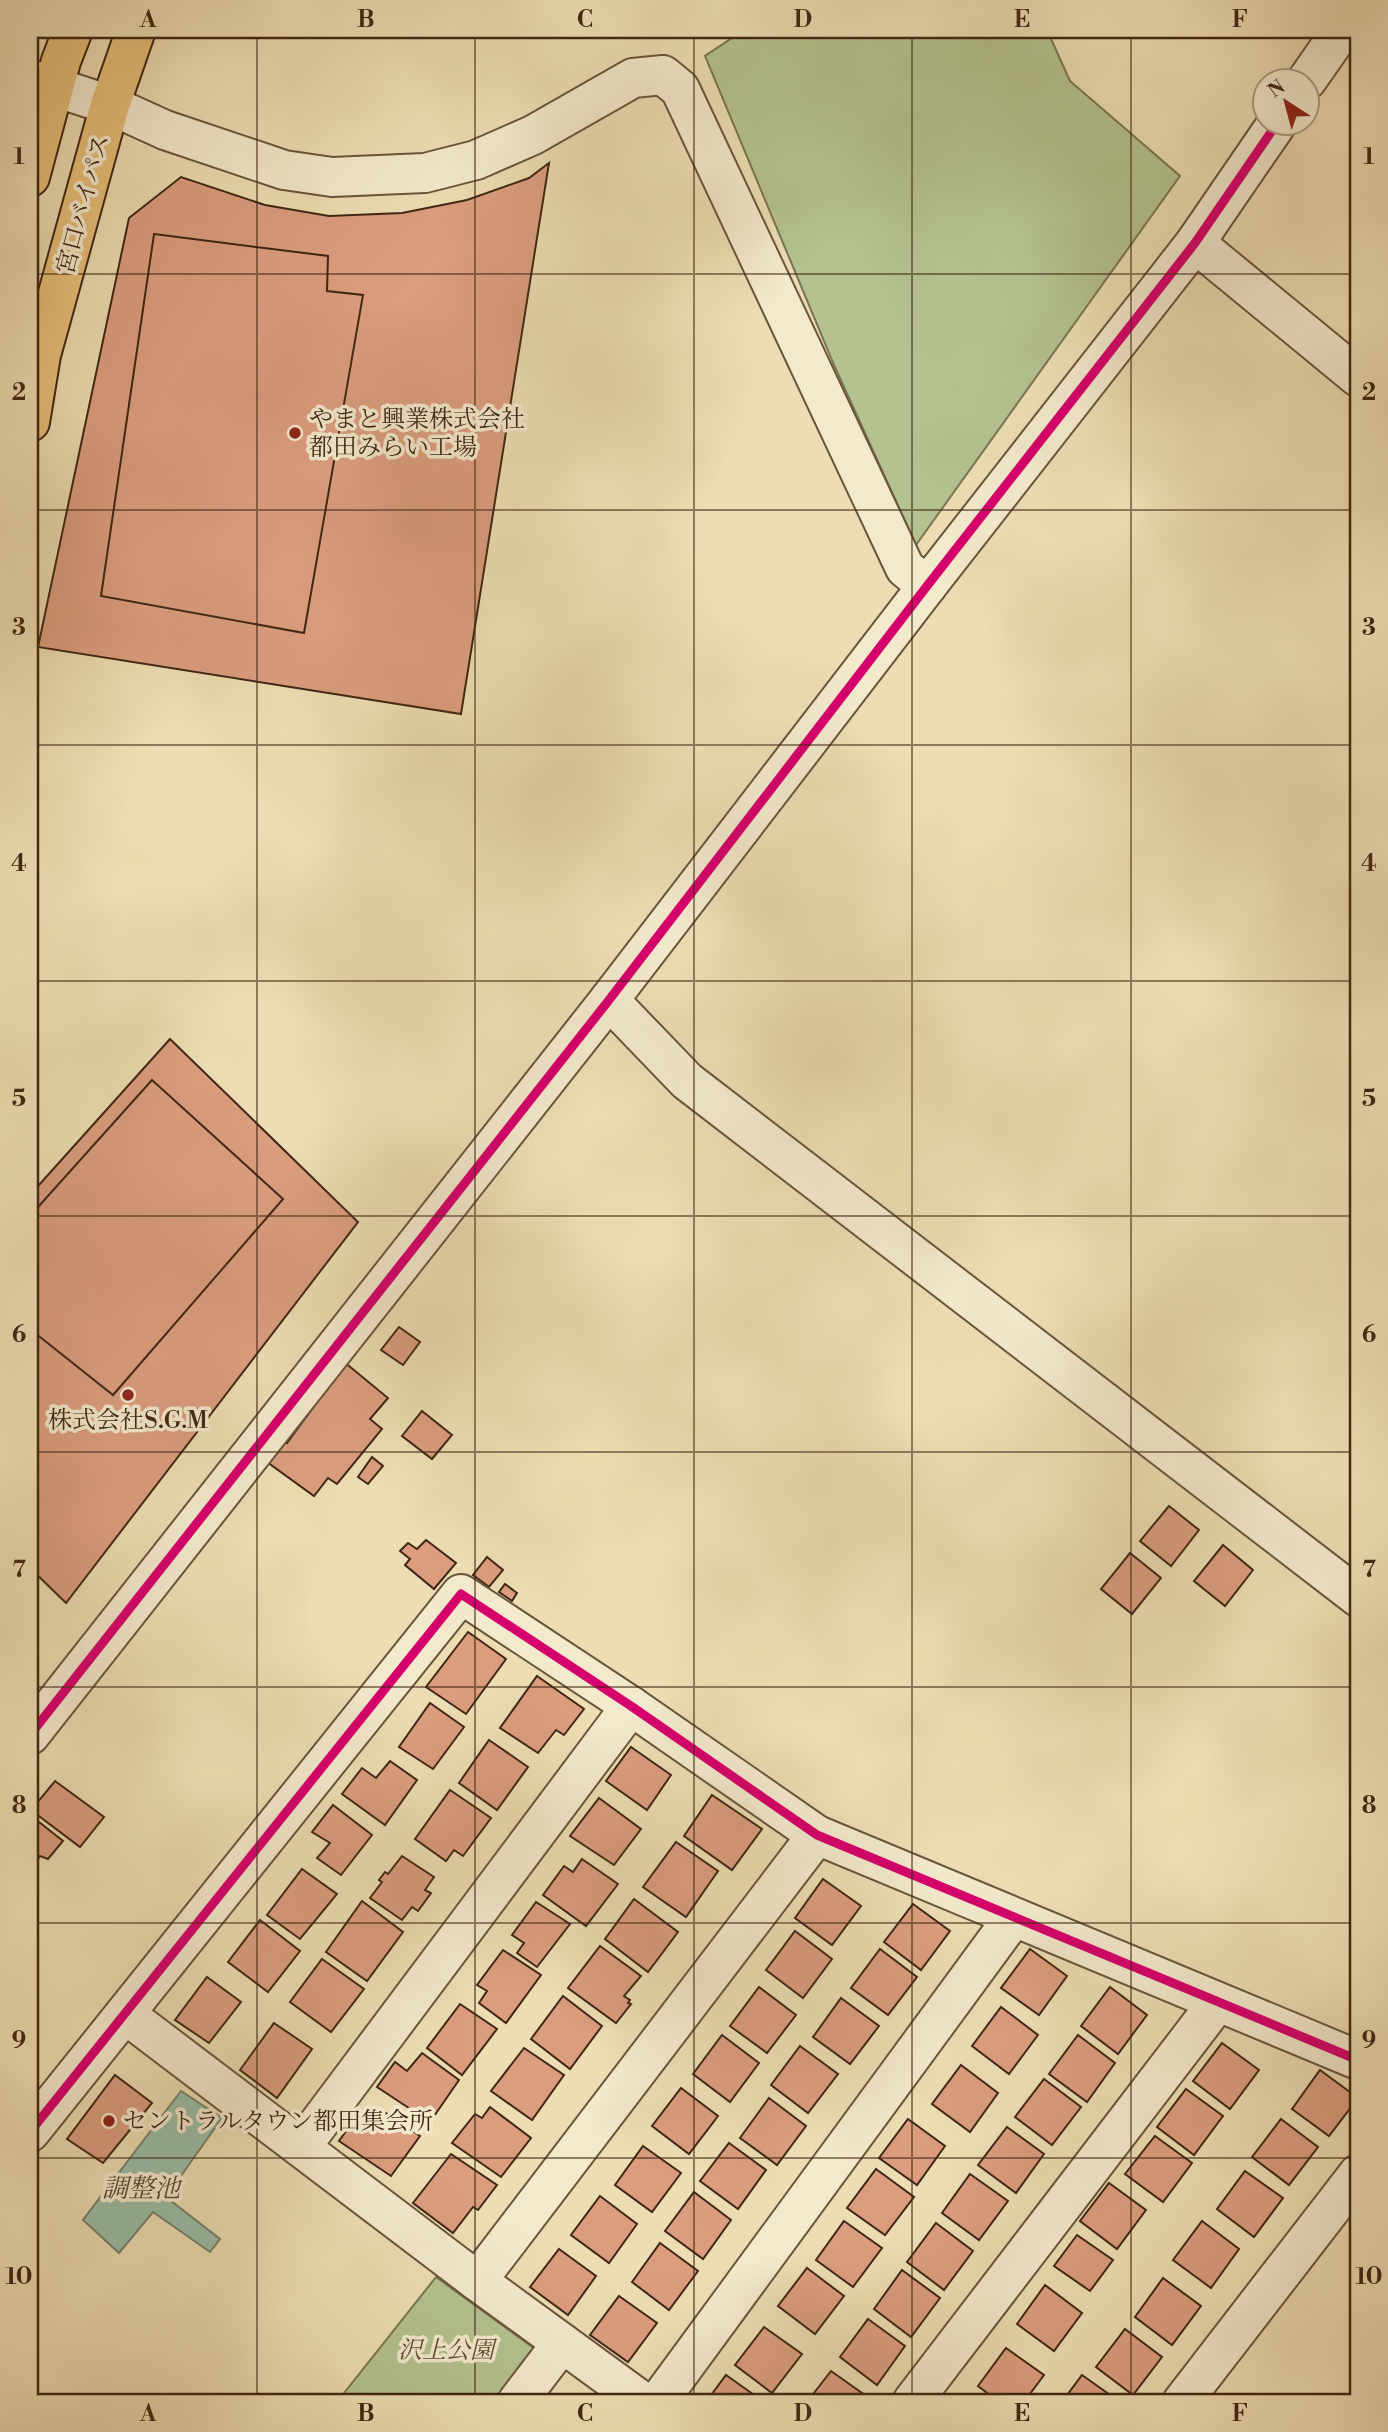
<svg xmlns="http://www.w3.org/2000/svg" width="1388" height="2432" font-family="'Libre Bodoni','Noto Serif JP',serif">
<rect width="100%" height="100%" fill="#ecddb2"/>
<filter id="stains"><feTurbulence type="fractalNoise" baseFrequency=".00286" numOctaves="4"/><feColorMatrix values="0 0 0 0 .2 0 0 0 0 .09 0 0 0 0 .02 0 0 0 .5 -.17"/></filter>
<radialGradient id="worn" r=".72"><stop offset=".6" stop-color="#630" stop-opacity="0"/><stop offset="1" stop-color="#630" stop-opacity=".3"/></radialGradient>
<g fill="#b3c28f" stroke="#7a7452" stroke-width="2">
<path d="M744,30H1047L1070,81L1180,176L916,545L834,365L705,56Z"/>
<path d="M436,2277L535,2349L494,2402H337Z"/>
</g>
<path fill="#9abda7" stroke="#76816c" stroke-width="2" d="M181,2091L222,2118L166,2197L220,2239L210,2252L153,2212L119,2253L83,2220Z"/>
<g fill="#db9d7e" stroke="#402714" stroke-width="2">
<path d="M549,163L461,714L38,647L129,218L181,177L265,205L329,216L402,213L467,200L529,178Z"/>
<path d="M154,234L328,256L327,291L363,295L304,633L101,596Z"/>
<path d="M170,1039L358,1222L66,1603L30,1568V1195Z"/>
<path d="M152,1080L283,1199L113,1395L30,1329V1216Z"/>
<path d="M399,1327L420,1342L403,1365L381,1350Z"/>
<path d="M343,1361L388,1398L370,1419L382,1429L337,1484L328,1478L314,1496L267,1462L283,1440L287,1443L328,1387Z"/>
<path d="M422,1411L452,1435L432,1459L402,1436Z"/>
<path d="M372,1457L383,1466L368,1484L358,1477Z"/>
<path d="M1169,1506L1199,1530L1171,1566L1140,1541Z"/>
<path d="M426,1540L456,1563L434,1589L405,1565L410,1559L400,1551L408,1543L417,1549Z"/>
<path d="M1223,1545L1253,1570L1225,1606L1194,1581Z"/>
<path d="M1130,1553L1161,1578L1132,1614L1101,1589Z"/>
<path d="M487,1557L503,1570L489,1587L473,1575Z"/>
<path d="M505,1584L517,1593L512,1601L499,1592Z"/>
<path d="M468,1632L506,1659L466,1714L426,1687Z"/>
<path d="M537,1676L584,1709L564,1735L556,1730L538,1753L500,1728Z"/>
<path d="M430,1703L464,1727L433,1769L399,1747Z"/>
<path d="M489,1740L528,1767L497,1810L459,1783Z"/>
<path d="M631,1747L671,1775L647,1810L606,1781Z"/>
<path d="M390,1761L417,1780L385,1825L342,1794L362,1768L376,1778Z"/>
<path d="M55,1781L104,1817L80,1847L31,1810Z"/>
<path d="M450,1790L491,1818L463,1856L454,1850L446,1861L415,1839Z"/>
<path d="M712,1795L762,1829L732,1870L684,1836Z"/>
<path d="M599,1798L641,1829L614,1865L570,1836Z"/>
<path d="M333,1805L372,1835L341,1875L317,1858L330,1843L312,1832Z"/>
<path d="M39,1822L63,1841L48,1859L40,1856L30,1870V1823L35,1827Z"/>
<path d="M676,1842L718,1871L686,1917L643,1887Z"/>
<path d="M402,1856L434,1877L425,1890L431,1893L418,1911L412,1907L402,1920L370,1898L382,1882L379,1880L385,1872L388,1874Z"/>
<path d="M582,1859L618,1884L586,1926L543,1895L564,1866L573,1872Z"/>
<path d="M302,1869L337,1894L300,1939L267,1915Z"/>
<path d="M823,1879L861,1906L832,1945L795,1918Z"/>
<path d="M634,1899L678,1932L648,1972L605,1939Z"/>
<path d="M362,1901L403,1932L367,1981L326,1952Z"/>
<path d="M536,1902L570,1924L537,1967L517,1953L524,1943L512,1935Z"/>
<path d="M913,1904L950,1931L921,1970L884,1942Z"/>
<path d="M260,1920L300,1951L268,1992L228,1962Z"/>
<path d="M795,1931L832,1959L803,1998L766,1970Z"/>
<path d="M600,1946L641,1976L624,1996L630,2000L628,2003L631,2004L616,2023L568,1988Z"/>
<path d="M880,1949L917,1977L888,2015L851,1988Z"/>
<path d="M1030,1949L1067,1976L1039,2015L1001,1988Z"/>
<path d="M503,1950L541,1975L506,2023L479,2003L487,1991L477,1985Z"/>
<path d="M322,1959L364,1989L331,2032L290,2002Z"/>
<path d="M207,1977L241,2002L209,2043L175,2020Z"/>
<path d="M759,1987L796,2015L767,2053L730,2026Z"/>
<path d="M1110,1987L1147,2015L1118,2054L1081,2026Z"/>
<path d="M563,1996L602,2026L570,2069L531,2039Z"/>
<path d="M841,1998L879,2026L850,2064L813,2037Z"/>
<path d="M460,2004L497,2029L462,2075L427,2048Z"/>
<path d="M1001,2007L1038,2035L1009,2074L972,2046Z"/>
<path d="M274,2023L312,2049L277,2098L240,2070Z"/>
<path d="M722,2035L759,2063L730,2102L693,2074Z"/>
<path d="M1078,2035L1115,2063L1087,2102L1049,2074Z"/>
<path d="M1222,2043L1259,2070L1230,2109L1193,2081Z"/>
<path d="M800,2046L838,2074L808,2113L771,2085Z"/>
<path d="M524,2048L564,2075L532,2120L491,2091Z"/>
<path d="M422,2053L459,2080L430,2122L377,2087L395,2062L407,2071Z"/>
<path d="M961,2065L998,2093L970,2132L932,2104Z"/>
<path d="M1320,2070L1358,2098L1329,2136L1292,2109Z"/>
<path d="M115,2075L152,2103L103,2163L67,2139Z"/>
<path d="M1044,2079L1081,2107L1052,2145L1015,2117Z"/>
<path d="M681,2088L718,2116L689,2154L652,2126Z"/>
<path d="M1186,2089L1223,2116L1194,2155L1157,2127Z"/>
<path d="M769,2098L806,2126L777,2165L740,2138Z"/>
<path d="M490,2107L531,2138L501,2177L452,2143L475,2114L482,2118Z"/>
<path d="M380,2109L420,2136L391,2176L339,2141L359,2113L371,2122Z"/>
<path d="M908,2119L945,2146L917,2185L879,2158Z"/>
<path d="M1281,2119L1318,2147L1289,2185L1252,2157Z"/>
<path d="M1007,2127L1044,2154L1016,2193L978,2165Z"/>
<path d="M1155,2136L1192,2163L1163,2202L1125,2174Z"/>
<path d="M729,2143L766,2170L738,2209L700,2181Z"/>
<path d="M643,2146L681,2173L652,2212L615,2185Z"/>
<path d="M451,2154L497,2185L478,2210L473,2207L453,2233L413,2203Z"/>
<path d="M876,2169L914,2197L885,2235L847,2208Z"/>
<path d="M1245,2171L1283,2198L1254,2237L1217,2209Z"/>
<path d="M970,2174L1008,2201L979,2240L942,2213Z"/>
<path d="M1109,2183L1146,2210L1117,2249L1080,2221Z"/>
<path d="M694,2192L731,2220L703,2259L665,2231Z"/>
<path d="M600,2196L637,2224L609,2263L571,2235Z"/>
<path d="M844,2221L882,2248L853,2287L816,2260Z"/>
<path d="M1202,2221L1239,2249L1211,2288L1173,2260Z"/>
<path d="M936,2223L973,2251L944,2290L907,2262Z"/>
<path d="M1077,2235L1113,2260L1090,2291L1054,2266Z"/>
<path d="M660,2243L698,2271L669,2310L632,2282Z"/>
<path d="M559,2249L596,2276L568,2315L530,2287Z"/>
<path d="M807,2268L844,2296L815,2334L778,2306Z"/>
<path d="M902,2270L940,2298L911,2337L874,2309Z"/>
<path d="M1163,2278L1201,2306L1172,2345L1135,2317Z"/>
<path d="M1045,2285L1082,2313L1054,2351L1017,2324Z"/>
<path d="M619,2296L657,2323L628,2362L590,2335Z"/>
<path d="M868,2319L905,2346L877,2385L840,2357Z"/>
<path d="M764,2327L802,2354L772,2393L735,2365Z"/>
<path d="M1125,2329L1162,2357L1133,2395L1096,2367Z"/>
<path d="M1006,2348L1044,2375L1024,2402H999L978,2386Z"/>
<path d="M831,2371L869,2398L866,2402H807Z"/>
<path d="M726,2375L764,2402H706Z"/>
<path d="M1082,2375L1120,2402H1062Z"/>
</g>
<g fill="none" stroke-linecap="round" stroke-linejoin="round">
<g stroke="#6b543c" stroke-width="42">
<g id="minor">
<path d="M30,79L110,105L165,130L284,170L332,177L425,173L476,160L533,135L633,78L663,75L680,89L905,568L927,586"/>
<path d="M1307,80L1342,30"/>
<path d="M1195,243L1358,377"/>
<path d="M609,1000L687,1081L1358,1597"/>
<path d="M30,1735L609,1000L927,586L1195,243L1278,122"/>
<path d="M125,2014L477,2281L643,2402"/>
<path d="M30,2132L461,1594L631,1706L817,1835L1358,2060"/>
<path d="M301,2147L631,1706"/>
<path d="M477,2281L817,1835"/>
<path d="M517,2402L562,2343"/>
<path d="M658,2402L1013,1918"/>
<path d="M912,2402L1217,2003"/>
<path d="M1182,2402L1358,2174"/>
</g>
</g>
<g stroke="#402714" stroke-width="42">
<g id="trunk">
<path d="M30,177L61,61L73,30"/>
<path d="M30,422L41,355L110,105L136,30"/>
</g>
</g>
<use href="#minor" stroke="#f3e9cd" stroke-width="38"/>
<use href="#trunk" stroke="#e6be79" stroke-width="38"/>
<g stroke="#f3e9cd" stroke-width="13">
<g id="cycleway">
<path d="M30,1735L609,1000L927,586L1195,243L1278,122"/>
<path d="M30,2132L461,1594L631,1706L817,1835L1358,2060"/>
</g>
</g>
<use href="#cycleway" stroke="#d6006c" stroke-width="9"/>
</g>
<path fill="none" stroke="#402714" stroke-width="2" stroke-opacity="0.55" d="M257,30V2402M475,30V2402M694,30V2402M912,30V2402M1131,30V2402M30,274H1358M30,510H1358M30,745H1358M30,981H1358M30,1216H1358M30,1452H1358M30,1687H1358M30,1923H1358M30,2158H1358"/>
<g fill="#8f2418" stroke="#f3e9cd" stroke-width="2.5">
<circle cx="295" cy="433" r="7"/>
<circle cx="128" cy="1395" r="7"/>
<circle cx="109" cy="2121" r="7"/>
</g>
<g text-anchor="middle" stroke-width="7" stroke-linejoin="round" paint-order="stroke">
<g font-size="24" fill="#402714" stroke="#f3e9cd">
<text transform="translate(83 204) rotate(-75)" y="8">宮口バイパス</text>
</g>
<g font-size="24" fill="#402714" stroke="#f3e9cd" text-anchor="start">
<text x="309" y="427">やまと興業株式会社<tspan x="309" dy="28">都田みらい工場</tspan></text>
<text x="128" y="1428" text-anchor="middle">株式会社S.G.M</text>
<text x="123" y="2129">セントラルタウン都田集会所</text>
</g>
<g font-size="24" font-style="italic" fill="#5d4e33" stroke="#f3e9cd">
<text x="446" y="2358">沢上公園</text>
</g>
<g font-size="26" font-style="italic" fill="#564c39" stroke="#f3e9cd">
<text x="141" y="2197">調整池</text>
</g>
</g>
<rect width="1388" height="2432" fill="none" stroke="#ecddb2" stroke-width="77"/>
<g transform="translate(1286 102) rotate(324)"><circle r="33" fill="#f3e9cd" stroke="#ab9b83" stroke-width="2"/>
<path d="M0-5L12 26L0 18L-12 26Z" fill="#8f2418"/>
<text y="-10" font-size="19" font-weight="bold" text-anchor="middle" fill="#402714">N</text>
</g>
<rect x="38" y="38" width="1312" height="2356" fill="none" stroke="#402714" stroke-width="2.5"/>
<g font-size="23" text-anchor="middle" font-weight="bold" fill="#402714">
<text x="148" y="27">A</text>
<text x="366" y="27">B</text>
<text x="585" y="27">C</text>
<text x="803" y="27">D</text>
<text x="1022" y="27">E</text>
<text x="1240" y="27">F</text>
<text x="19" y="164">1</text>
<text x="1369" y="164">1</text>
<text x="19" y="400">2</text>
<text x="1369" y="400">2</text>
<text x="19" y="635">3</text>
<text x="1369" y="635">3</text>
<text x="19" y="871">4</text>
<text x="1369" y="871">4</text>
<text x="19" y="1106">5</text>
<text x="1369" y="1106">5</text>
<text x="19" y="1342">6</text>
<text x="1369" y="1342">6</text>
<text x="19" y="1577">7</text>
<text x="1369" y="1577">7</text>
<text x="19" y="1813">8</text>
<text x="1369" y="1813">8</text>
<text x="19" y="2048">9</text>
<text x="1369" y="2048">9</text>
<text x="19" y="2284">10</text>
<text x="1369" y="2284">10</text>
<text x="148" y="2421">A</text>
<text x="366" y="2421">B</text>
<text x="585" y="2421">C</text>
<text x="803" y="2421">D</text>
<text x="1022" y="2421">E</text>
<text x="1240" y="2421">F</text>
</g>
<rect width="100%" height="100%" filter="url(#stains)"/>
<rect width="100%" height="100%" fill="url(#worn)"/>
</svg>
